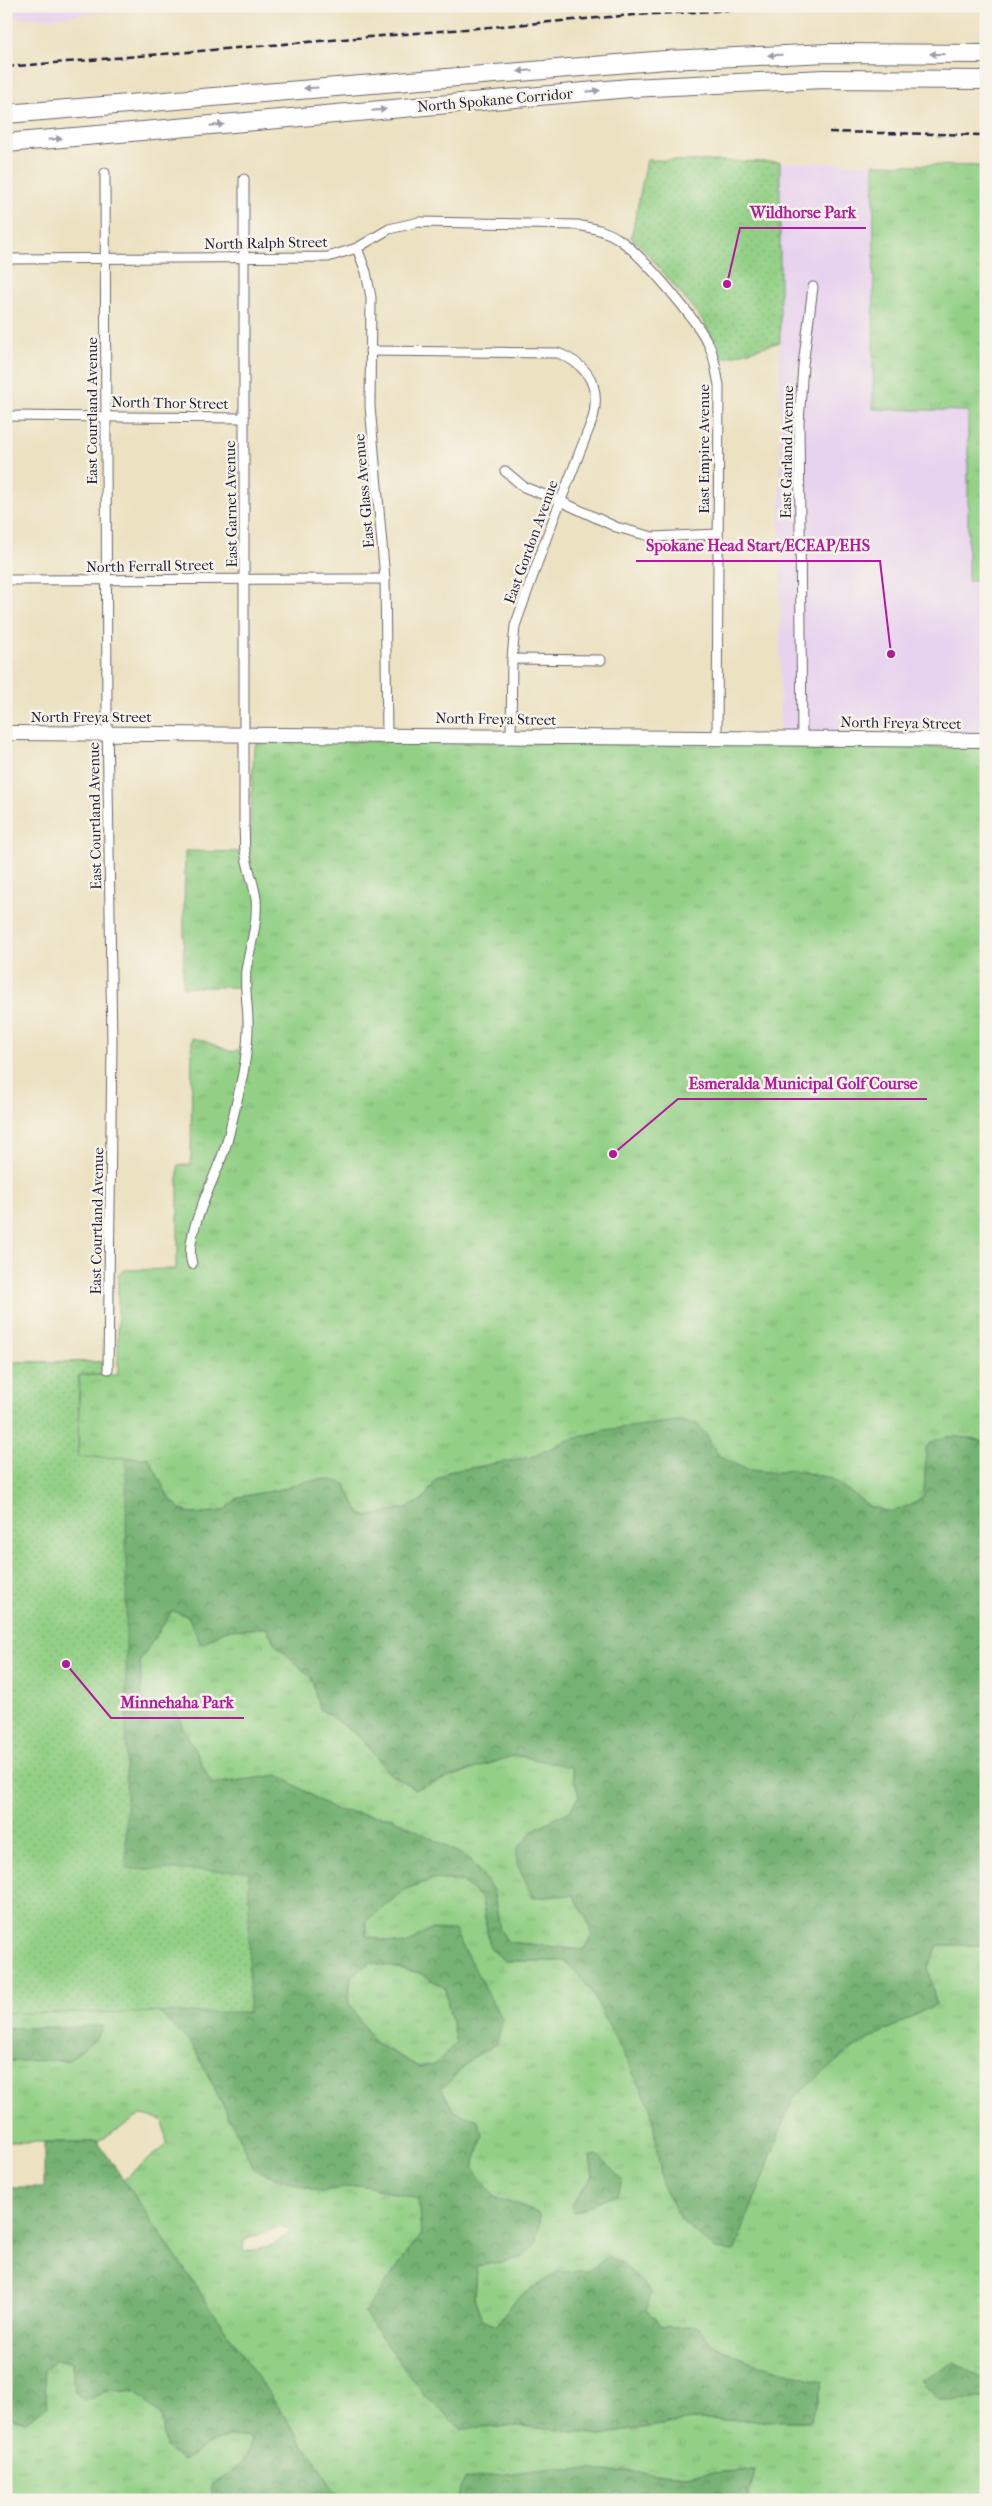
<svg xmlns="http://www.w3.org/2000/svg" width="992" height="2506" font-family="'IM FELL French Canon',serif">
<defs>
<pattern id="grass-tufts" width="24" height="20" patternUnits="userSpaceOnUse" patternTransform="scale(1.25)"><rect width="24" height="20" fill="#93d086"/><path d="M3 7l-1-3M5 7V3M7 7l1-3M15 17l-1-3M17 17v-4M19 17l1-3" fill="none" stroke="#7eb275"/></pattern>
<pattern id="forest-crowns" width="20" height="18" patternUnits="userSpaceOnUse" patternTransform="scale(1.25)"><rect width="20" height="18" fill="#76b273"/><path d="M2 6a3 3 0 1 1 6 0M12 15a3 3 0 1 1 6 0" fill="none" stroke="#609060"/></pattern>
<pattern id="park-dots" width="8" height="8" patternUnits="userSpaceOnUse" patternTransform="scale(1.25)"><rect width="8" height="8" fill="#93d086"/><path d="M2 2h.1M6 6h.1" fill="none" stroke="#7eb275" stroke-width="1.8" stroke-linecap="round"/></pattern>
</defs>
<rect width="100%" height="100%" fill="#f7f3e8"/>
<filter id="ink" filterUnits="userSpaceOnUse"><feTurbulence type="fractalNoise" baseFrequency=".02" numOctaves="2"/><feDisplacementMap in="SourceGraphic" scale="10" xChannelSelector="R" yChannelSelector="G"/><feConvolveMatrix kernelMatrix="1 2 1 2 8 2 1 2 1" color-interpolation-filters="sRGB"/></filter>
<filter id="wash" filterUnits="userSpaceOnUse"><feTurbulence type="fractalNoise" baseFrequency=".0096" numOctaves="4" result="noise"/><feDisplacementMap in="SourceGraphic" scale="20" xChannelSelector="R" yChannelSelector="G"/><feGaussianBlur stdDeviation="1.12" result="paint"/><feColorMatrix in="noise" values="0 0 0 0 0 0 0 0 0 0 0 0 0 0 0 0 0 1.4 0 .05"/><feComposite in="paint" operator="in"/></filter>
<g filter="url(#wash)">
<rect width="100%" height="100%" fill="#ece2c2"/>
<g fill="#e7d2ef">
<path d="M6,6H146L52,18H6Z"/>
<path d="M780,162L874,164L873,409L968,411V580L986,581V733L780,730Z"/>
</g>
<g fill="url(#grass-tufts)" stroke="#5a7960" fill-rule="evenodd">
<path d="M874,164L986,166V581H968V411L873,409Z"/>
<path d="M263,740L986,748V1443L972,1438L945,1437L927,1473L924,1496L909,1506L891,1512L871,1507L831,1478L792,1470L773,1473L745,1469L719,1456L707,1436L569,1440L532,1457L448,1472L436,1480L423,1500L406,1508L367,1517L358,1511L345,1484L299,1483L288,1488L239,1497L223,1511L193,1514L181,1510L167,1495L149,1458H78L79,1375H118V1275L125,1270L176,1269V1256L178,1254V1165H191L192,1038L202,1040L232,1052L243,1048L241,987H183L185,851L249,852L254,748L257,743Z"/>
<path d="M172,1611L188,1616L201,1644L226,1630L267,1628L275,1644L311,1677L319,1708L360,1737L389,1773L415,1789L515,1755L571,1767L579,1796L570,1811L535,1829L533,1898L573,1895L587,1918L592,1936L583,1950L508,1942L500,1930L493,1890L393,1818L334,1810L279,1775L212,1784L173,1708L142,1703L140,1660Z"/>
<path d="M433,1879L462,1881L482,1899L490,1948L505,1961H566L590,1989L651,2108L662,2183L681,2220L716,2250L734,2252L793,2098L852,2048L936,2004L928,1967L938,1945H986V2500H748L755,2470L680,2475L465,2479L457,2500H341L123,2179L167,2144L163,2120L141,2115L98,2142H6V2061L69,2060L103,2027L6,2028V1980L153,2006L194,2047L255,2170L320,2192L361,2185L419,2199L421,2234L365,2313L461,2429L521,2426L601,2435L691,2420L810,2421L823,2382L757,2364L712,2345L697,2326L661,2327L647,2311L588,2271L558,2272L516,2299L497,2325L482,2319L474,2298L476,2266L522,2258L540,2214L495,2197L473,2169L483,2135L453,2111L442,2089L472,2058L497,2044L431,1929L405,1945L366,1936V1921L406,1889ZM590,2156L618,2194L575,2212L571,2205L593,2176ZM281,2226L291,2231L273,2246L243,2252L244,2240ZM919,2380H982L984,2398L939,2400Z"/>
<path d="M370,1962L420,1973L445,1988L456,2043L438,2063L419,2067L374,2042L348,2002L351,1977Z"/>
<path d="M55,2360L72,2363L74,2391L84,2401L109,2390L136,2392L161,2416L166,2448L183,2461C204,2447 225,2430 251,2439C248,2463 232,2473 213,2484L211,2494L222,2500H6V2417L26,2421L44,2370Z"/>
</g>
<g fill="url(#forest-crowns)" stroke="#4c6a57" fill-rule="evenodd">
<path d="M6,1362H104V1375H79L78,1458H149L167,1495L181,1510L193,1514L223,1511L239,1497L288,1488L299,1483L328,1479L345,1484L358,1511L367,1517L406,1508L423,1500L436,1480L448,1472L532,1457L569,1440L604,1430L677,1421L697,1424L707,1436L719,1456L745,1469L772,1473L792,1470L831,1478L870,1507L891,1512L909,1506L924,1496L926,1447C941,1431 967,1437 986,1443V1945H938L928,1967L936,2004L852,2048L793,2098L734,2252L716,2250L681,2220L662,2183L651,2108L590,1989L566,1961H505L490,1948L482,1899L462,1881L433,1879L406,1889L366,1921V1936L405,1945L431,1929L454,1930L502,2020L497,2044L472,2058L442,2089L453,2111L477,2120L483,2135L473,2169L495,2197L540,2214L537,2242L522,2258L476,2266L474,2298L482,2319L497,2325L516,2299L558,2272L588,2271L608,2257L623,2264L651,2291L647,2311L661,2327L697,2326L712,2345L757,2364L823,2382L811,2421L691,2420L601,2435L521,2426L461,2429L424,2395L364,2313L421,2234L418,2199L361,2185L320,2192L255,2170L194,2047L153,2006ZM172,1611L188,1616L201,1644L226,1630L267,1628L275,1644L311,1677L319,1708L360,1737L389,1773L415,1789L515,1755L571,1767L579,1796L570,1811L535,1829L517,1849V1864L533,1898L573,1895L587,1918L592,1936L583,1950L508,1942L500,1930L493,1890L470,1859L393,1818L334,1810L279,1775L212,1784L173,1708L142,1703L140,1660ZM370,1962L420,1973L445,1988L456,2042L438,2063L419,2067L374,2042L348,2002L351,1977Z"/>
<path d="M104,2026L95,2040L69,2060L6,2061V2028Z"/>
<path d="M44,2142H98L341,2500H292C284,2497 278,2499 269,2500C250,2501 228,2503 211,2494L213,2484C232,2473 249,2462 251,2439C225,2430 204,2447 183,2461L166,2448L161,2416L136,2392L109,2390L84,2401L74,2391L72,2363L55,2360L44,2370L47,2406L26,2421L6,2417V2187H44Z"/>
<path d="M598,2155L622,2180L618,2194L574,2212L571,2205L593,2176L590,2156Z"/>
<path d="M955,2362L982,2379L984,2399L939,2400L919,2380Z"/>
<path d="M553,2468L680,2475L755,2470L748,2500L456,2499L465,2479Z"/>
</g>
<g fill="url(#park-dots)" stroke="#5a7960">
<path d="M647,160L780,162V342L721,359L704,322L642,247L631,238Z"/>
<path d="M6,1362H104V1375H79L78,1457L126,1458V1869L249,1871V2012L6,2013Z"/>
</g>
</g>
<g filter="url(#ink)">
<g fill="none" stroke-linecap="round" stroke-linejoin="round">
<g stroke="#69656a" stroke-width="11">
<g id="street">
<path d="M105,173L107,717L112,1045L108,1369"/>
<path d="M357,248L366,272L371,297L370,406L385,579L387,735"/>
<path d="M6,259L328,257L357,248L389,229L419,222L577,225C591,228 605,230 617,238C641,253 696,319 709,345C715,358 716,371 719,385L717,738"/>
<path d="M370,351L558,353C588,365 601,386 593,418L547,536L515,626L512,659L511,736"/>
<path d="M6,416L244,418"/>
<path d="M505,471L524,487L560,501L616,527L653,537L718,534"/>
<path d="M6,580L385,579"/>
<path d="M512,659L601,660"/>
<path d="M802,738L799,422L803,365L813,287"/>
<path d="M192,1264C182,1234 221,1169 228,1138C236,1103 247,1067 248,1030C249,1010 244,990 246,970C250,947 258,923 256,899C254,883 247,867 245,851C244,844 245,836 244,828V179"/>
</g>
</g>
<g stroke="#69656a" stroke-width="16">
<path id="secondary" d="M6,733L986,740"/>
</g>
<g stroke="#69656a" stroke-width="20">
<g id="highway">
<path d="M6,114L666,60L829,53L986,54"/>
<path d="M6,143L630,88L824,79L986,80"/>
</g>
</g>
<use href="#street" stroke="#fff" stroke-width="9"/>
<use href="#secondary" stroke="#fff" stroke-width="14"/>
<use href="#highway" stroke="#fff" stroke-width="18"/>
<g stroke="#22223b" stroke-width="2.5" stroke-dasharray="8 4" stroke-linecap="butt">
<path d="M6,67L634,15L775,8H986"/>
<path d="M829,132L986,135"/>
</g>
</g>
<defs><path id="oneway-solid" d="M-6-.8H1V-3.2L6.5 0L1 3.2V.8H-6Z" transform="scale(1.25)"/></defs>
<g fill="#9c9ca7">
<use href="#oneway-solid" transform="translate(937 54) rotate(-179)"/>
<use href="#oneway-solid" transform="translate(775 55) rotate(178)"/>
<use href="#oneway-solid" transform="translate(525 71) rotate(175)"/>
<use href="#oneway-solid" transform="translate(311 88) rotate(176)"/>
<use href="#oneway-solid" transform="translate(593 91) rotate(-5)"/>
<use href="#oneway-solid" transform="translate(379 110) rotate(-5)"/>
<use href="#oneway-solid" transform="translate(217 125) rotate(-5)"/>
<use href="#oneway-solid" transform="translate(55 139) rotate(-5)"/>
</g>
</g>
<g text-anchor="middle" stroke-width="5" stroke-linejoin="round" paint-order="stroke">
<g font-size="15" fill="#22223b" stroke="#f7f3e8">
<text transform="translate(495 100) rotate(-5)" y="5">North Spokane Corridor</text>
<text transform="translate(266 243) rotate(-1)" y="5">North Ralph Street</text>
<text transform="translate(170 403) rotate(1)" y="5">North Thor Street</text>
<text transform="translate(92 411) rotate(-90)" y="5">East Courtland Avenue</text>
<text transform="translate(704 449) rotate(-90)" y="5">East Empire Avenue</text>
<text transform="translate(787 452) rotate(-89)" y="5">East Garland Avenue</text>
<text transform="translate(364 491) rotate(-95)" y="5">East Glass Avenue</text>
<text transform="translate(231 504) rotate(-91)" y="5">East Garnet Avenue</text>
<text transform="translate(531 542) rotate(-70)" y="5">East Gordon Avenue</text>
<text transform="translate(150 566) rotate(-1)" y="5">North Ferrall Street</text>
<text x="91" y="722">North Freya Street</text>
<text transform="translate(496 719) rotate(1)" y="5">North Freya Street</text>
<text transform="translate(901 723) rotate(1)" y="5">North Freya Street</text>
<text transform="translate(95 816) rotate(-91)" y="5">East Courtland Avenue</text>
<text transform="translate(97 1221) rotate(-89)" y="5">East Courtland Avenue</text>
</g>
</g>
<path fill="none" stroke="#b5179e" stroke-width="2" d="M727 284L740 228H866M891 654L880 561H636M613 1154L678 1099H927M66 1664L111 1718H244"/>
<g fill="#b5179e" stroke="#f7f3e8" stroke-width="2">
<circle cx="727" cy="284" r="5"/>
<circle cx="891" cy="654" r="5"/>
<circle cx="613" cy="1154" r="5"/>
<circle cx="66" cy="1664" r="5"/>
</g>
<g font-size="16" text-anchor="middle" font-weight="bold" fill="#b5179e" stroke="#f7f3e8" stroke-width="5" stroke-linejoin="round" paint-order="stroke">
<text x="803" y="218">Wildhorse Park</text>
<text x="758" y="551">Spokane Head Start/ECEAP/EHS</text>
<text x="803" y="1089">Esmeralda Municipal Golf Course</text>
<text x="177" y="1708">Minnehaha Park</text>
</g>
<rect width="992" height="2506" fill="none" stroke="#f7f3e8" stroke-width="25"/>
</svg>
